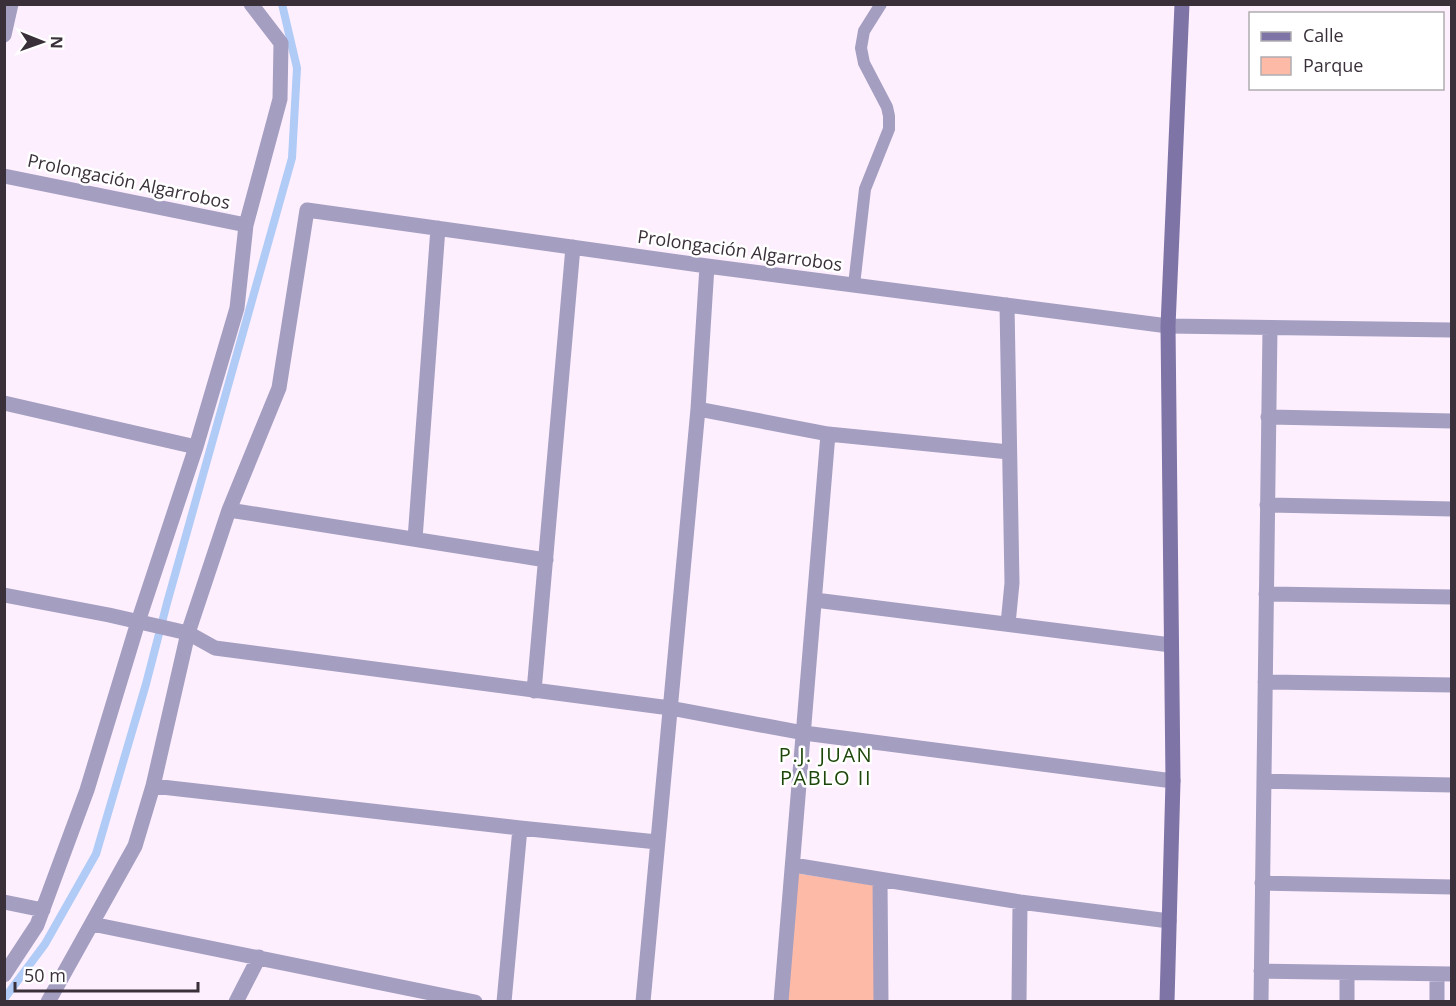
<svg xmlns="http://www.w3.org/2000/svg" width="1456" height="1006" viewBox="0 0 1456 1006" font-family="'Open Sans',sans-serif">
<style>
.park{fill:#fdbaa7}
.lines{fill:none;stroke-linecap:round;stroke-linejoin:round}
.stream{stroke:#b0cbf6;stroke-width:8}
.lane{stroke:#a49ec1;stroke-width:12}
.street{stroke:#a49ec1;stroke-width:15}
.secondary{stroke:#7e74a6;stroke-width:15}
.labels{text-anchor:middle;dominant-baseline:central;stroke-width:5;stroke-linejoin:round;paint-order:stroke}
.street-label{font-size:18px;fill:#3a303a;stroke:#fff}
.neighbourhood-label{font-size:20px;letter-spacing:1.5px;fill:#1d470a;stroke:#fff}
</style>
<rect width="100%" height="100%" fill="#feeffe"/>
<path class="park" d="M794 873 879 886 881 1001 785 1002Z"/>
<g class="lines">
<path class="stream" d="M4 999 45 944 96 854 146 684 167 603 292 158 297 68 282 4"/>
<path class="lane" d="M854 285 865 189 889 129V116L887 107 864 63 861 48 864 31 881 4"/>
<path class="street" d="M4 35 11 4
M4 176 246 225
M1007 305 1012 583 1008 624
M4 403 196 447
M698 409 828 434 1009 452
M1268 417 1452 421
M1267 505 1452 509
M229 510 546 560
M415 539 438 228
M1266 594 1452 597
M4 595 109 615 179 631 188 633 215 648 670 708 804 733 1173 781
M815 600 1171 645
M1265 682 1452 685
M534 691 573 247
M1264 781 1452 785
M153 786 520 828 657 842
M793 865 1020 902 1169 921
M880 879 881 1002
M1262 883 1452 887
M4 902 43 910
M92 924 475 1002
M1261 971 1452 974
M4 975 37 925 87 790 138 622 196 447 237 308 246 225 280 99 281 43 251 4
M48 1002 135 846 153 786 188 633 229 510 279 388 307 210 707 266 1168 326 1452 330
M236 1002 259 957
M504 1002 520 828
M643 1002 698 409 707 266
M781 1002 828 434
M1019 1002 1020 902
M1261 1002 1270 328
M1347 1002V973
M1437 1002V974"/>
<path class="secondary" d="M1167 1002 1173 781 1168 326 1182 4"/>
</g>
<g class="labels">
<g class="street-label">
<text transform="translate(129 181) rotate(12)">Prolongación Algarrobos</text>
<text transform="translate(740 250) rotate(8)">Prolongación Algarrobos</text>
</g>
<g class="neighbourhood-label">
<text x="826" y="754">P.J. JUAN<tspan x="826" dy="23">PABLO II</tspan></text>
</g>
</g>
<rect width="1456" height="1006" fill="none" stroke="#3a303a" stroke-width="12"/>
<rect x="1249" y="12" width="195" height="78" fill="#ffffff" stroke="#b0acb0" stroke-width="1.5"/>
<rect x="1261" y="32" width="30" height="9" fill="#7e74a6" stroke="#b0acb0" stroke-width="1.5"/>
<text x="1303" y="42" font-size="18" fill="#3a303a">Calle</text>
<rect x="1261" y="57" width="30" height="18" fill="#fdbaa7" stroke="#b0acb0" stroke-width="1.5"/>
<text x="1303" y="72" font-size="18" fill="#3a303a">Parque</text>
<g transform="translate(42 42) rotate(91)" stroke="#ffffff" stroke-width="4.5" paint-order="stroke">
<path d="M0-4.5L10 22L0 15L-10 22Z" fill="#3a303a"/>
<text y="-9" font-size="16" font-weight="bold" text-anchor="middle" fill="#3a303a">N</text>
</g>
<path d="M15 982v9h183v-9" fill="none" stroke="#3a303a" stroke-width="3"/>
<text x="24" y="982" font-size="18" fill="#3a303a" stroke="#ffffff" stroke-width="4.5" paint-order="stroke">50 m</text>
</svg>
